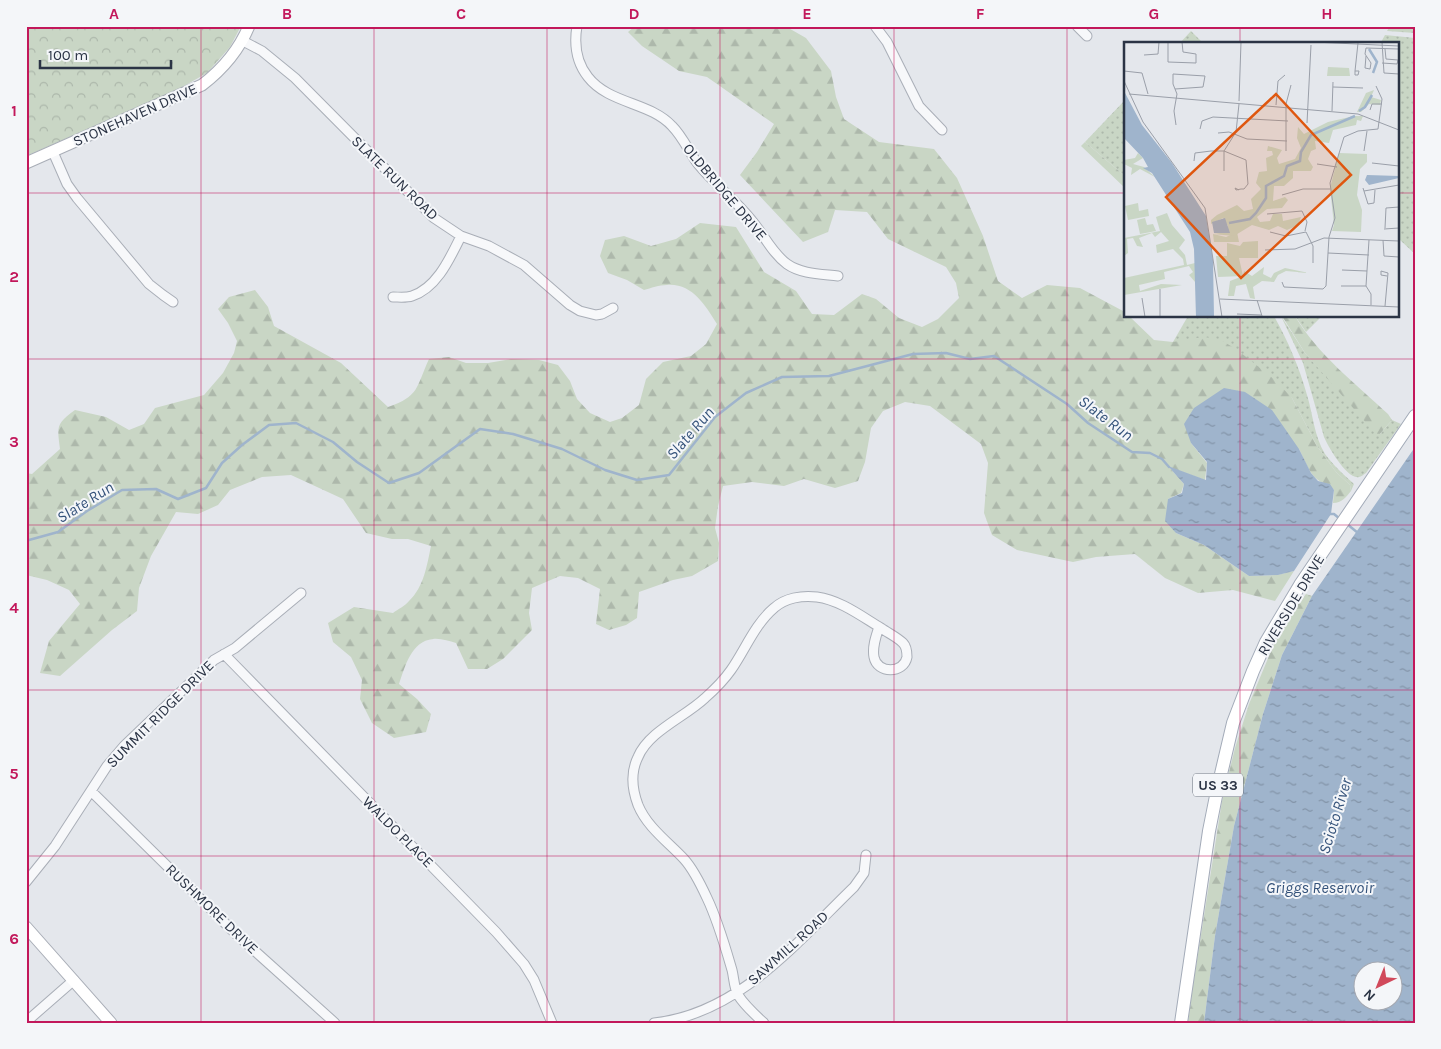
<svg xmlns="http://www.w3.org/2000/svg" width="1441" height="1049" viewBox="0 0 1441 1049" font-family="Karla,sans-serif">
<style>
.grass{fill:url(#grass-dots)}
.forest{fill:url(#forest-firs)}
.park{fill:url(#park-crowns)}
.water{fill:url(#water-ripples);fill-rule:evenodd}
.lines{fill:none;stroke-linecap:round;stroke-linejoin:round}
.stream{stroke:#9fb4cc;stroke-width:2.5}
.street-casing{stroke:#a9aeb7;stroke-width:11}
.secondary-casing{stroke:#a9aeb7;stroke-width:13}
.primary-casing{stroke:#a3abb8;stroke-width:14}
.street{stroke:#f7f8fa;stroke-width:9}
.secondary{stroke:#fff;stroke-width:11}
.primary{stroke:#fff;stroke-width:12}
.grid{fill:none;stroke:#c2185b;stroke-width:1;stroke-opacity:0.55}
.labels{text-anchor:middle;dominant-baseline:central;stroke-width:4;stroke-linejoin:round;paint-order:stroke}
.shield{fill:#f4f6f9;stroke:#676e7b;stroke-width:1}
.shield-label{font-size:14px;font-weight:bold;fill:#2b3445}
.street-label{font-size:15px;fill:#2b3445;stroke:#f4f6f9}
.water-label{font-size:16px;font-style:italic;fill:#34527a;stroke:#f4f6f9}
.inset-river{fill:none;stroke:#9fb4cc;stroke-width:2.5}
.inset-road{fill:none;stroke:#9a9fa9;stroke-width:1}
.view{fill:#df570f;fill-opacity:0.15;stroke:#df570f;stroke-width:2.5}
.inset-edge{fill:none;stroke:#2b3445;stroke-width:2.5}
.neatline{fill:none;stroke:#c2185b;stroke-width:2}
.grid-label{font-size:16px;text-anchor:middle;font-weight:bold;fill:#c2185b}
</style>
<defs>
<pattern id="grass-dots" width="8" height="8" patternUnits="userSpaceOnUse" patternTransform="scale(1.25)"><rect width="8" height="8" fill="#c9d6c5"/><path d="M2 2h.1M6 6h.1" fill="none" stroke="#adb8ab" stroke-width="1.8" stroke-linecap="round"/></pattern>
<pattern id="forest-firs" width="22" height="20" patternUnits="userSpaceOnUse" patternTransform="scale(1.25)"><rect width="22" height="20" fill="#c9d6c5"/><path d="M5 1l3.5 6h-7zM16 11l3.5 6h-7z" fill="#adb8ab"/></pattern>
<pattern id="park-crowns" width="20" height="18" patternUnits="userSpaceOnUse" patternTransform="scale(1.25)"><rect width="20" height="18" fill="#c9d6c5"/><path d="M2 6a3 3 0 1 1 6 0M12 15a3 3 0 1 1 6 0" fill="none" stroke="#adb8ab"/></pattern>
<pattern id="water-ripples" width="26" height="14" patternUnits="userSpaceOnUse" patternTransform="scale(1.25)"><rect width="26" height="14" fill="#9fb4cc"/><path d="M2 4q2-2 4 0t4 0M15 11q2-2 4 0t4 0" fill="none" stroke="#8293a7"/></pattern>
</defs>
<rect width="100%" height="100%" fill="#e4e7ec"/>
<path class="grass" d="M1390 26H1415V33L1387 31Z
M1191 31 1204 44H1179Z
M1385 35 1415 38V254L1400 240 1397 242V44H1380Z
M1125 100V176L1085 142Z
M1188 316H1274C1288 341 1299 367 1307 395 1313 414 1314 436 1325 454 1333 465 1344 475 1354 484L1351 491 1350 485 1336 472 1317 446 1292 398 1173 342Z
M1281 316 1305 353 1380 434 1392 420 1401 424 1366 473C1364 474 1361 477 1359 477 1347 480 1328 446 1324 437L1303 363Z
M1295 316H1322L1306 332Z"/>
<path class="forest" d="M635 26H785L806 38 831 71 836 97 844 119 879 142 934 149 957 178 983 236 998 281 1022 298 1047 285 1080 288 1123 311 1125 316H1129L1154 340 1173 342 1203 337 1219 339 1236 349 1275 380 1292 398 1317 446 1336 472 1350 485 1351 491C1346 497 1342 503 1333 503L1334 490C1328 481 1324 485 1318 480 1309 474 1304 458 1299 449L1191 443 1207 463 1205 480 1169 467 1184 484 1181 493 1168 499 1176 533 1204 545 1249 576 1277 575 1294 571 1275 601 1233 590 1198 593 1165 578 1135 554 1096 557 1073 562 1017 550 992 535 984 513 988 463 981 444 930 406 905 402 883 411 871 428 865 462 858 481 835 488 804 479 784 486 752 482 723 486 718 506 715 528 719 543 718 561 692 576 673 580 639 592 637 618 626 625 609 630 596 624 600 589 578 578 560 576 532 588 529 613 532 630 503 659 487 669H468L456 643C449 641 440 638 433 639 411 641 405 667 399 684L417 699 431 714 426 732 394 738 372 723 360 699 362 680 351 657 333 642 328 623 354 607 393 613C398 609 405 606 409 601 424 587 427 565 431 546L408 539H392L366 533 343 499 291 475 262 477 230 490 218 505 198 514 176 512 151 556 139 588 137 611 112 630 60 676 40 673 49 641 80 604 69 590 47 580 26 575V473L32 474 60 449C57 426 56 424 75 410L106 417 129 430 144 424 155 408 204 395 223 373 234 353 237 341 228 323 218 309 229 297 255 290 268 307 274 326 341 363 388 407C420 396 416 387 429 359L449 357 466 363H488L511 359 539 360 558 365 570 381 577 399 590 413 610 422 622 418 639 405 646 379 663 362 691 356 706 344 717 324C705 305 692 283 667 285 659 285 651 288 644 290L627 280 608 273 600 256 605 240 624 236 651 246 676 239 700 223 736 227 764 272 796 291 812 314 834 315 862 294 876 299 899 318 922 327 938 319 959 298 956 283 946 267 888 239 867 212 835 210 828 232 803 242 740 175 757 152 774 124 707 77 679 71 642 46 628 32Z
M1085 142 1125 176V188L1081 146Z
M1282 316H1295C1318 355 1356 384 1388 414L1392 420 1379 435 1374 432 1305 353Z
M1306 594 1312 596 1282 655 1263 714 1234 826 1215 936 1204 1023H1188L1193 986 1222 801 1235 748 1249 704 1274 644 1293 611Z"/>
<path class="park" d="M26 26H241L230 47 207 73 177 90 26 156Z"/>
<path class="water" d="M1224 388 1245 392 1272 410 1299 449 1311 473 1318 481 1330 484 1334 490 1331 514 1294 571 1278 575 1249 576 1204 545 1176 533 1165 521 1168 499 1182 493 1184 484 1168 466 1206 480 1207 462 1191 443 1184 424 1194 408Z
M1415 447V1023H1204L1215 936 1234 826 1263 714 1282 655 1312 596ZM1364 972H1394V1002H1364Z"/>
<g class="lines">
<path class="stream" d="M1330 514H1334L1340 519
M1347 524 1358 533
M26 539 29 540 58 532 87 511 122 490 156 489 178 499 206 488 222 463 242 445 269 425 296 423 333 442 357 462 389 483 419 473 480 429 513 434 562 449 605 470 637 480 669 475 715 417 746 393 782 377 829 376 913 354 946 353 970 359 994 356 1067 404 1088 423 1132 452 1150 453 1162 459 1169 467"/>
<defs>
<path id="street" d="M577 26C574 44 576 62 588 77 609 104 650 102 672 126 683 137 689 152 698 164 715 185 737 201 753 222 764 235 772 253 787 264 801 274 822 274 838 276
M875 26 887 42 919 106 942 130
M1077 26 1087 36
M243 41 262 51 295 78 434 218 461 236 489 246 524 265 570 305 580 311 596 315 602 314 613 308
M53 152 67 184 77 198 149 284 163 295 173 302
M393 297C399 297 406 298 412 296 437 288 450 258 461 236
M224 654 496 932 524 964 534 980 552 1023
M91 791 237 935 335 1023
M26 882 55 846 107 766 124 746 214 660 235 648 301 593
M26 1022 74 980
M654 1023C739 1014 797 942 854 887L864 873 866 855
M764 1023C754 1014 745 1006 738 995 734 988 734 978 732 970 725 946 718 921 707 898 701 885 694 870 684 859 668 842 647 827 638 805 632 789 630 773 638 757 649 731 685 717 705 698 714 690 724 680 731 670 745 650 755 624 774 608 785 598 802 595 817 597 840 600 861 616 881 628 888 633 897 637 903 643 906 646 907 652 907 657 904 674 877 674 874 657 872 647 876 636 879 627"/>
<path id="secondary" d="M26 163 202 85C223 69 239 50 249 26
M26 927 111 1023"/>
<path id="primary" d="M1181 1023 1209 831 1217 791 1233 723 1253 671 1266 642 1300 585 1415 416"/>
</defs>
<use href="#street" class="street-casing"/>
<use href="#secondary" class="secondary-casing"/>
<use href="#primary" class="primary-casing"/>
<use href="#street" class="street"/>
<use href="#secondary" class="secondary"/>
<use href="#primary" class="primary"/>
</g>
<path class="grid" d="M201 26V1023M374 26V1023M547 26V1023M720 26V1023M894 26V1023M1067 26V1023M1240 26V44M26 193H1125M1397 193H1415M1240 316V1023M26 359H1415M26 525H1415M26 690H1415M26 856H1415"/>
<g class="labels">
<rect class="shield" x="1193" y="773.5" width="50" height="23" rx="4"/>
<g class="shield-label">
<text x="1218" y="785">US 33</text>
</g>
<g class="street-label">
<text transform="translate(135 115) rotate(-24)">STONEHAVEN DRIVE</text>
<text transform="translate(395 178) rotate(44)">SLATE RUN ROAD</text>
<text transform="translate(725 192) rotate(50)">OLDBRIDGE DRIVE</text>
<text transform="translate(1291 605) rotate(-59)">RIVERSIDE DRIVE</text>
<text transform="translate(160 714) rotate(-45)">SUMMIT RIDGE DRIVE</text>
<text transform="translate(398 832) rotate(45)">WALDO PLACE</text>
<text transform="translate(212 909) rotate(44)">RUSHMORE DRIVE</text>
<text transform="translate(788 948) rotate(-42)">SAWMILL ROAD</text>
</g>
<g class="water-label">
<text transform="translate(1106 418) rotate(37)">Slate Run</text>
<text transform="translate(690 433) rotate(-49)">Slate Run</text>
<text transform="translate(85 502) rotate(-32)">Slate Run</text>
<text transform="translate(1335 816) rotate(-73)">Scioto River</text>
<text x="1320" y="887">Griggs Reservoir</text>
</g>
</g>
<g transform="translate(1124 42)">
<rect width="275" height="275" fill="#e4e7ec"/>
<path d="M204 25 225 26 226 34H203ZM14 161 15 169 24 167 25 174 4 178 1 164ZM21 176 23 183 29 182 32 189 16 192 13 178ZM113 190 115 200H90L89 192 102 195ZM134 199V216H115L119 234 94 235 92 214H103V201L116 204 119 200Z" fill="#c9d6c5"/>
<path d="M250 48 247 55 257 58 256 63 245 62 237 70H233L242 51ZM230 74H239L237 79 233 78 232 83 209 88 205 101 191 99 192 107 187 109 184 117 189 125 187 129H169V136L160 144H150L149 159 161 155 164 158 158 166 143 167 133 175 136 180 146 179 149 172H158L159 179 177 175 174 183 163 188 154 184 145 188 128 183 110 194 89 192 96 191 104 184 99 176 87 182V178L93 173 113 163 120 169 129 167 127 157 137 147 132 141 135 130 143 129 142 116 149 113 148 109H143L144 104 158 108 153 116 155 122 171 117 177 106 173 96 174 85 180 92 204 80ZM14 111 19 116 9 122 20 125 31 135 16 127 7 133 8 126 0 122V118L11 116ZM43 171 48 183 61 198 55 206 61 213 63 223 71 221 72 241 65 233 69 230 65 224 40 230 41 237 15 243 16 249 37 242 58 243 0 253V236L60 223 59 217 49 207 33 211 32 203 45 199 37 190 31 195 28 191 15 196 19 205 13 204 9 196 3 197 4 211 0 214V196L36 189 32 175ZM140 225 139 232 147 236 150 231 161 226 185 231 162 229 154 233 150 240 138 239 129 245 131 257 126 256 122 242 112 244 110 254H104L106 239 119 234 120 229 128 234Z" fill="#c9d6c5"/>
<path d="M215 111 243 112V120L236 127 233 153 238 168 237 190 208 189 210 183 206 146Z" fill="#c9d6c5"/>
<path d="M0 49 18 83 48 121 82 174 89 218 90 275H72L70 207 66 190 28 131 19 126 24 125 19 116 0 96ZM243 133 275 134V136L245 143 241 138ZM101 176 106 191H90L88 180Z" fill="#9fb4cc"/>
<path class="inset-river" d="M245 7 253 20 249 31M235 69 241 65 248 53M105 181 126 177 132 171 142 156V144L160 134 163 124 176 119 177 110 187 93 231 74"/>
<path class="inset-road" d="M44 0V20L72 21V12L59 10 58 0M190 0 275 4M258 0 260 31 275 32M20 13 34 12 35 0M242 14 241 26 246 27 247 21 241 12 242 6 275 7M258 21 273 22 274 18 262 17 261 7M0 29 18 31 24 52M231 29 234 1M231 29H235L234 33H231ZM0 39 19 80 81 166 98 275M209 45 239 46M51 47 79 45 81 34 49 32V42L53 52 50 69 52 83M5 52 234 72 275 88M115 59 117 0M152 63 154 39 161 33M246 68 248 62H258M208 69 209 40M183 81 187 3M76 87 78 79 89 75 164 79M94 91 105 90 123 97 163 99M162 109V62L167 43M240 109 243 89M70 119 71 111 87 109H100L122 118 124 142 120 147H117L112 148 111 146 115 148M248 121 275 124M193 122 213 125M100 129V109L112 90 115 62M239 146 244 162 250 161 251 148M240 149 275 143M158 153 179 147H206M143 172 178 169 183 180 181 189M261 186 262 166 275 165M260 187 275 186M146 190 162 194 182 190 189 204V221M245 198 242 244 247 252V263M259 198 260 214 275 215M141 208 171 207 200 196 275 199M204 211 245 213M218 228 243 229M158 240 160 245 199 247 202 244 205 195 211 176 206 141 220 95 234 89 254 87 258 57 252 44M217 244H242M36 247V275M18 256 21 275M96 257 275 265M133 258 138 274M261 264 264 231 257 229V233L263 234M113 272 137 273"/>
<path class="view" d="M152 52 227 133 117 236 42 155Z"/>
<rect width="275" height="275" class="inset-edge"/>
</g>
<rect width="1441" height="1049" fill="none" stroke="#f4f6f9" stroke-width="55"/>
<g transform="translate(1378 986) rotate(223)"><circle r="24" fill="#f4f6f9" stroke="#a4a8b1"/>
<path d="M0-4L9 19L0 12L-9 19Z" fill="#d1495b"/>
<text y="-8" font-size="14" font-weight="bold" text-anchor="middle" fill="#2b3445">N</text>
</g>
<path d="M40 60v8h131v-8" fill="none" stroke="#2b3445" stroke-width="2.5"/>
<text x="48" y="60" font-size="15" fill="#2b3445" stroke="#f4f6f9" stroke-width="4" paint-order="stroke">100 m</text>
<rect x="28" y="28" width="1386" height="994" class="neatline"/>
<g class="grid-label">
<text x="114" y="19">A</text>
<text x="287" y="19">B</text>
<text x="461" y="19">C</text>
<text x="634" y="19">D</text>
<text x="807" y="19">E</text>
<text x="980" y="19">F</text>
<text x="1154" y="19">G</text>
<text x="1327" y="19">H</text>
<text x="14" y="116">1</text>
<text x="14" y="282">2</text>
<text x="14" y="447">3</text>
<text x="14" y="613">4</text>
<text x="14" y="779">5</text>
<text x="14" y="944">6</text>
</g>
</svg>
